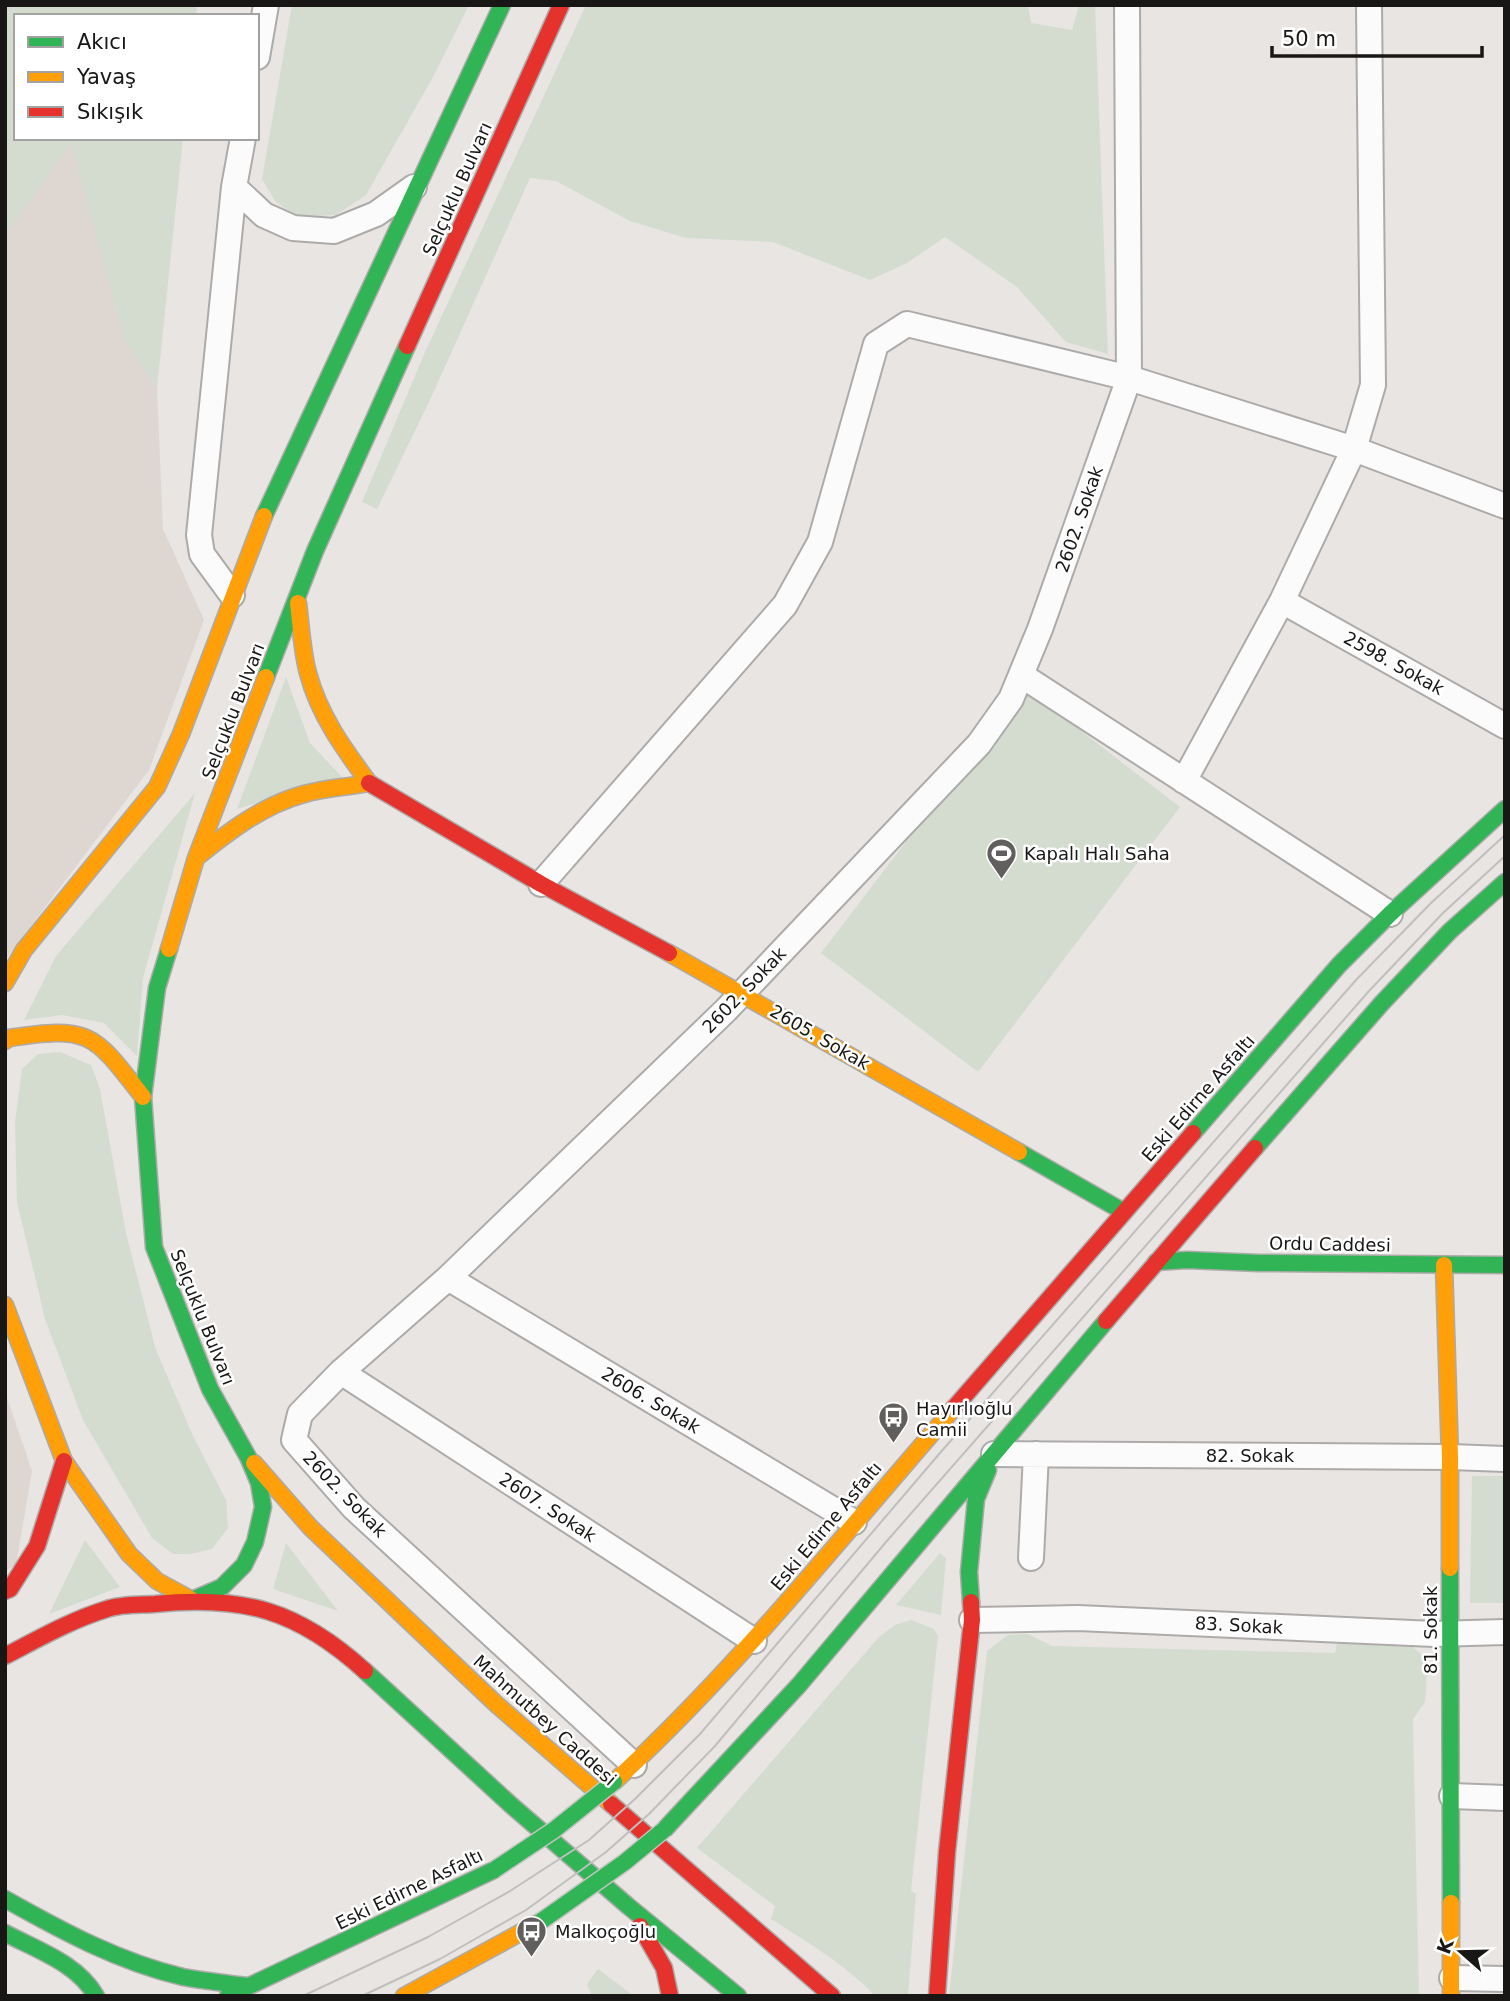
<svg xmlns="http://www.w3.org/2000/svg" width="1510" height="2001" viewBox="0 0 1510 2001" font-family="'DejaVu Sans',sans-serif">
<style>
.built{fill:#ded6d1}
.green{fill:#d4dcd0}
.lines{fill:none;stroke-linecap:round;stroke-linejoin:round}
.street-casing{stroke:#adabaa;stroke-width:28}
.fast-casing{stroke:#adabaa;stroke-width:19}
.slow-casing{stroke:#adabaa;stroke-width:19}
.jam-casing{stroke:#adabaa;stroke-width:19}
.street{stroke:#fcfbfb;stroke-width:24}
.fast{stroke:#30b455;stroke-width:16}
.slow{stroke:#ff9f0a;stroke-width:16}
.jam{stroke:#e5322d;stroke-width:16}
.tram{stroke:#bfbfbe;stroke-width:2}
.fast-bridge-casing{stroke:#c5c3c2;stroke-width:19;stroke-linecap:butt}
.fast-bridge{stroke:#30b455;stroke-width:16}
.labels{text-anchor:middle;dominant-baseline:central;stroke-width:5;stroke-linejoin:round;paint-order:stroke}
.street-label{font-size:18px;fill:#191716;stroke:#fff}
.poi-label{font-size:18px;fill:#191716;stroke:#fff;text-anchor:start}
</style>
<rect width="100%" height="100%" fill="#e8e5e3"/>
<path class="built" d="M71 142 124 339 157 389 163 529 204 620 149 770 5 960V236Z
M5 1392 32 1471 16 1565 5 1571Z"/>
<path class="green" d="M5 5H197L196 16H16V138H183L157 389 124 339 71 143 5 236Z
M292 5H469L433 77 366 195 336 215 296 217 275 201 262 179Z
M586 5H1028L1031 23 1072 30 1079 5H1095L1108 354 1066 342 1017 287 945 237 907 263 870 280 773 242 686 238 630 221 556 181 530 178 429 402 377 509 362 502 425 352Z
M286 677 310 743 343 778 237 809Z
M1024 687 1180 807 978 1072 821 953Z
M195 793 143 978 137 1056 104 1023 62 1015 24 1020 56 956Z
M60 1052 91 1065 100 1089 126 1233 156 1350 193 1436 226 1500 228 1528 212 1549 190 1554H173L152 1538 83 1420 45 1319 17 1202 15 1122 22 1069 38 1054Z
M1472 1476H1505V1603H1470Z
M85 1540 120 1587 49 1614Z
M286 1543 338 1611 273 1589Z
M940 1553 946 1558 941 1615 896 1605Z
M911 1620 934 1629 938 1636 911 1891 916 1894 908 1996H875C845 1964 807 1942 771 1919L775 1906 697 1848 879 1637 895 1625Z
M1028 1634 1052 1646 1335 1653 1337 1643 1413 1647 1428 1661 1425 1702 1413 1719 1419 1996H949L987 1651 1008 1635Z
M598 1969 634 1996H592L587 1984Z"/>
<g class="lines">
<defs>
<path id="street" d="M257 57 266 5
M234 187 264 215 293 228 334 231 376 214 414 187
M232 595 202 554 199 535 234 187 243 138
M1282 601 1505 726
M1021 675 1390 914
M1184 781 1282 601 1354 449 1373 385 1369 5
M541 884 785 605 820 542 876 344 907 324 1129 378 1354 449 1505 506
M448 1278 854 1522
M341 1372 754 1641
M994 1454 1450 1457 1505 1459
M1031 1558 1036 1454
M972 1620 1078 1618 1434 1634 1505 1632
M634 1765 354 1508 294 1440 300 1414 341 1372 448 1278 726 1010 979 744 1011 699 1040 629 1129 378 1127 5
M1452 1796 1505 1798
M1452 1978 1505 1979"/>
<path id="fast" d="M264 516 502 5
M266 677 315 551 407 346
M169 949 157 988 143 1097 154 1247 210 1389 248 1457 259 1483 263 1507 255 1542 244 1565 222 1587 192 1600
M1193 1133 1339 965 1390 914 1505 809
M1255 1148 1382 1003 1450 931 1505 882
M1019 1152 1124 1212
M1156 1262 1187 1260 1259 1263 1505 1265
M1450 1568 1451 1903
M971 1602 969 1572 976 1499 988 1470
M365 1671 511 1805 628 1906 738 1996
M665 1829 799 1685 1106 1321
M5 1899C62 1931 119 1962 183 1977 204 1981 226 1983 247 1986
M5 1933C37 1950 77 1963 96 1996
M228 1996 494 1870"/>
<path id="slow" d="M196 858C228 832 263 805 304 794 325 788 347 787 369 783 344 749 319 715 308 673 302 651 301 627 298 603
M169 949 196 858 266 677
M669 953 1019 1152
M5 983 24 950 157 787 181 734 264 516
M5 1041 9 1038C91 1025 94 1034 143 1097
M1444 1265 1450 1457V1568
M5 1305 64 1461 129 1554 157 1581 192 1600
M254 1463 310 1527 495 1703 611 1804
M614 1782C738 1668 843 1535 954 1408
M1451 1903V1996
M404 1996 540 1922"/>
<path id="jam" d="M407 346 561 5
M369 783 541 884 669 953
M1106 1321 1255 1148
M954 1408 1193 1133
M5 1591 10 1589 37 1546 64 1461
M5 1656C38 1639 71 1620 107 1609 121 1604 139 1605 155 1604 243 1595 298 1610 365 1671
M611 1804 832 1996
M640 1926 664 1968 670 1996
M937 1996 947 1852 972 1620 971 1602"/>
</defs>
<use href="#street" class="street-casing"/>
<use href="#fast" class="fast-casing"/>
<use href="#slow" class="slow-casing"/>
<use href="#jam" class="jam-casing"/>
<use href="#street" class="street"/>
<use href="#fast" class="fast"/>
<use href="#slow" class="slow"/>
<use href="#jam" class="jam"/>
<path class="tram" d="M303 1996 428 1937 510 1891 589 1840 635 1799 700 1734 940 1453 1356 980 1431 903 1505 835
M362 1996 440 1959 526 1910 606 1852 649 1814 715 1746 886 1542 1369 991 1443 913 1505 856"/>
<defs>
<path id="fast-bridge" d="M494 1870 554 1830 614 1782
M540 1922 625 1862 665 1829"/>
</defs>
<use href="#fast-bridge" class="fast-bridge-casing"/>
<use href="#fast-bridge" class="fast-bridge"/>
</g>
<defs>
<symbol id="stadium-pin" viewBox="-11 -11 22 30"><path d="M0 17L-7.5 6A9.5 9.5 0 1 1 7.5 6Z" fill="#615f5e" stroke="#fff"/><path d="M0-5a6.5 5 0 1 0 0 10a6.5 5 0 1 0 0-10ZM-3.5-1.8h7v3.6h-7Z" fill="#fff"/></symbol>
<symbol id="bus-pin" viewBox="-11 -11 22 30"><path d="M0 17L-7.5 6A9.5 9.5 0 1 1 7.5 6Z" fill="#615f5e" stroke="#fff"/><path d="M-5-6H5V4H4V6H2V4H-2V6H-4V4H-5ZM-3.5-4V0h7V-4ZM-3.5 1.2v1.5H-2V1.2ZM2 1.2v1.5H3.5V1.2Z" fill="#fff"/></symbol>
</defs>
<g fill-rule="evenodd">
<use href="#stadium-pin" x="984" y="836" width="35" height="47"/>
<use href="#bus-pin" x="876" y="1400" width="35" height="47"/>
<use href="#bus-pin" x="514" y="1914" width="35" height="47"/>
</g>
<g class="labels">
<g class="street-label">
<text transform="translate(457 189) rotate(-66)">Selçuklu Bulvarı</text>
<text transform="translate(1079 519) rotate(-71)">2602. Sokak</text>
<text transform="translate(1394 663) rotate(29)">2598. Sokak</text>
<text transform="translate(233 711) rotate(-69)">Selçuklu Bulvarı</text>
<text transform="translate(744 990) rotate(-46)">2602. Sokak</text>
<text transform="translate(820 1037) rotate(30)">2605. Sokak</text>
<text transform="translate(1198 1098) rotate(-49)">Eski Edirne Asfaltı</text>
<text transform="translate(1330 1244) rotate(1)">Ordu Caddesi</text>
<text transform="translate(203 1317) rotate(68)">Selçuklu Bulvarı</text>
<text transform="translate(651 1400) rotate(31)">2606. Sokak</text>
<text x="1250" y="1455">82. Sokak</text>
<text transform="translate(345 1494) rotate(46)">2602. Sokak</text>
<text transform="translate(548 1507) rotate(33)">2607. Sokak</text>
<text transform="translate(826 1526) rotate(-50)">Eski Edirne Asfaltı</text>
<text transform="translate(1239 1625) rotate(3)">83. Sokak</text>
<text transform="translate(1430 1630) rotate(-90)">81. Sokak</text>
<text transform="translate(545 1720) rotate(42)">Mahmutbey Caddesi</text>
<text transform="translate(409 1889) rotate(-26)">Eski Edirne Asfaltı</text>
</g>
<g class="poi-label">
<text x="1024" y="853">Kapalı Halı Saha</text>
<text x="916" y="1408">Hayırlıoğlu<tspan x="916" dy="21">Camii</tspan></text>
<text x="555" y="1931">Malkoçoğlu</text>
</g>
</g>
<rect width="1510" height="2001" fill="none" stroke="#191716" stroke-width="14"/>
<rect x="14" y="14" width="245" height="126" fill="#ffffff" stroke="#a3a2a2" stroke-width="2"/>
<rect x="28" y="37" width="35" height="10" fill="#30b455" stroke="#a3a2a2" stroke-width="2"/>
<text x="77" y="49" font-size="21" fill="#191716">Akıcı</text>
<rect x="28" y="72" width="35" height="10" fill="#ff9f0a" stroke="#a3a2a2" stroke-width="2"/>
<text x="77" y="84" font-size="21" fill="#191716">Yavaş</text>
<rect x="28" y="107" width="35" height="10" fill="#e5322d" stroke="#a3a2a2" stroke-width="2"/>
<text x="77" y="119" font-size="21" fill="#191716">Sıkışık</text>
<g transform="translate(1461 1952) rotate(290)" stroke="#ffffff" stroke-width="5" paint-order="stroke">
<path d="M0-5L12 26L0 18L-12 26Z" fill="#191716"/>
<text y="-10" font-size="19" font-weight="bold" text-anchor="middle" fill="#191716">K</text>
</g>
<path d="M1272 46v10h210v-10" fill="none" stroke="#191716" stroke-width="3.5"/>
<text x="1282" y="46" font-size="21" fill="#191716" stroke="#ffffff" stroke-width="5" paint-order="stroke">50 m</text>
</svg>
